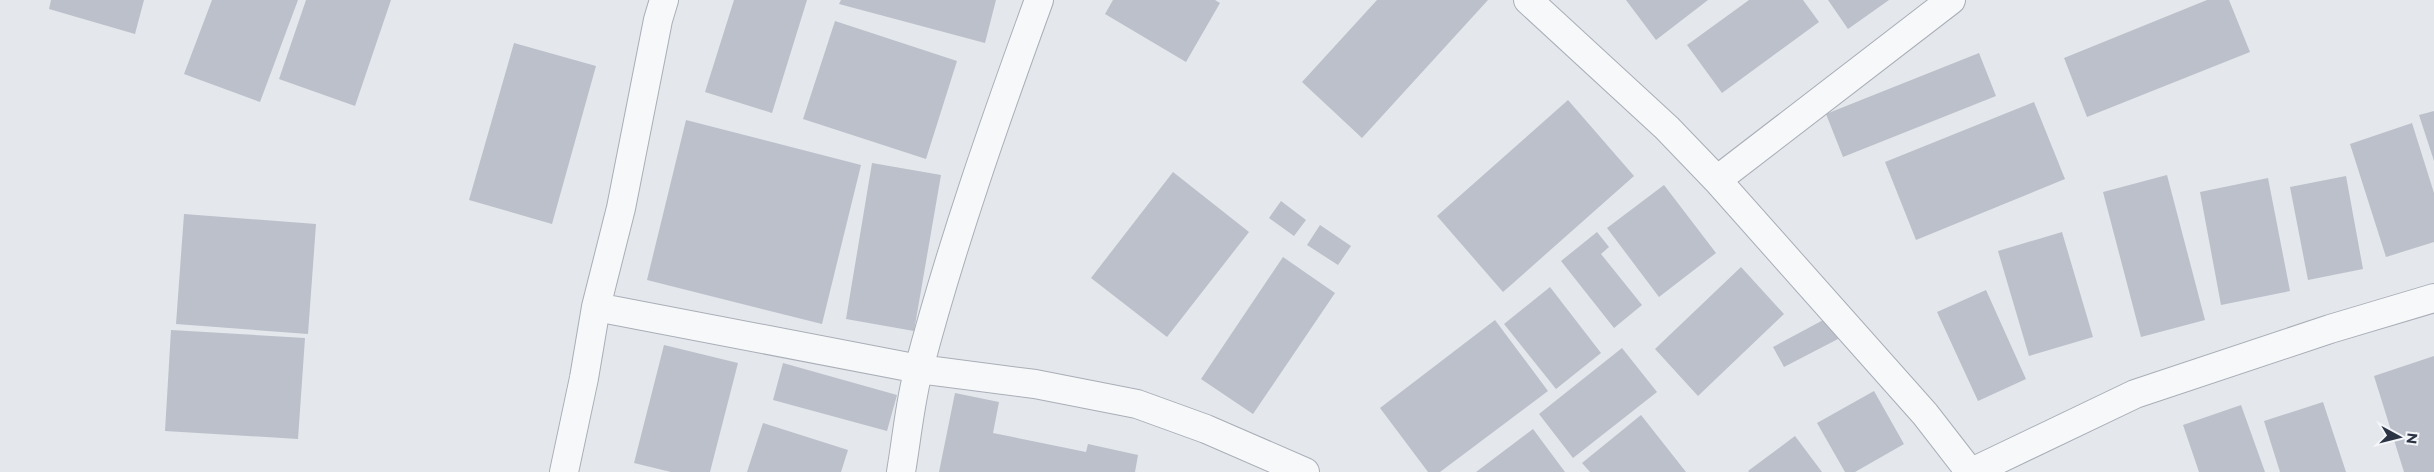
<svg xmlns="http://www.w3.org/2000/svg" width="2434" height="472" viewBox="0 0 2434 472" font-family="Montserrat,sans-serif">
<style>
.building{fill:#bbc0ca}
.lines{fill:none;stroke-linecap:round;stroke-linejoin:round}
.minor-casing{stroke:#a9aeb7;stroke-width:30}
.minor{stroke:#f7f8fa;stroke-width:28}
</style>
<rect width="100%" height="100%" fill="#e4e7ec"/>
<path class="building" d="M51 0H144L135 34 49 9Z
M212 0H298L260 102 184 74Z
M306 0H391L355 106 279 79Z
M734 0H807L772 113 705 92Z
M841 0H996L985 43 839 4Z
M1113 0H1215L1220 3 1186 62 1105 14Z
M1377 0H1488L1362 138 1302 82Z
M1626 0H1708L1656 40Z
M1749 0H1803L1819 22 1722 93 1687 45Z
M1828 0H1889L1848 29Z
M2207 0H2229L2250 52 2087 117 2064 58Z
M835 21 957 61 926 159 803 119Z
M514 43 596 66 552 224 469 200Z
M1979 53 1996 96 1843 157 1826 114Z
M1568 100 1634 176 1503 292 1437 216Z
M2034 102 2065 179 1916 240 1885 162Z
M2434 111V161L2419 115Z
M686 120 861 165 822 324 647 280Z
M2412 123 2434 193V242L2386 257 2350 144Z
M872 163 941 175 914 331 846 319Z
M1173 172 1249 232 1167 337 1091 278Z
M2167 175 2205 320 2141 337 2103 192Z
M2346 176 2363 269 2308 280 2290 187Z
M2268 178 2290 291 2221 305 2200 192Z
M1664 185 1716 253 1659 297 1607 228Z
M1281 201 1306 220 1294 236 1269 218Z
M184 214 316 224 308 334 176 324Z
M1320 225 1351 246 1338 265 1307 245Z
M1597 232 1609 247 1601 254 1642 305 1614 328 1561 261Z
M2062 232 2093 337 2029 356 1998 251Z
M1283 257 1335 293 1253 414 1201 379Z
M1741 267 1784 314 1698 396 1655 349Z
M1550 287 1601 353 1556 389 1504 324Z
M1986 290 2026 379 1978 401 1937 312Z
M1827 318 1838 339 1784 367 1773 347Z
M1495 320 1548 391 1440 472H1428L1380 408Z
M171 330 305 338 298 439 165 431Z
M664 345 738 363 710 472H671L634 463Z
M1622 348 1657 392 1573 458 1539 414Z
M2434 356V472H2404L2374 376Z
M783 363 897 395 887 431 773 400Z
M1874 391 1904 444 1855 472H1845L1817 423Z
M955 393 999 402 993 433 1086 452 1088 444 1138 455 1135 472H939Z
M2323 402 2346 472H2280L2264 421Z
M2241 405 2265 472H2199L2183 425Z
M1641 415 1686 472H1590L1582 463Z
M763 423 848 450 841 472H747Z
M1533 429 1565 472H1476Z
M1795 436 1822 472H1749L1748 471Z"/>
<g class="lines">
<defs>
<path id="minor" d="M1528 0 1667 128 1717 180 1925 414 1970 472
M1717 180 1951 0
M596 307 919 369 1035 384 1137 404 1206 429 1305 472
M564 472 584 378 596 307 621 208 658 20 664 0
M901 472C907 437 910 401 919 368 952 243 995 121 1039 0
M1972 472 2135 394 2330 329 2434 298"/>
</defs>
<use href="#minor" class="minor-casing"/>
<use href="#minor" class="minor"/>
</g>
<g transform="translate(2399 437) rotate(97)" stroke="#f4f6f9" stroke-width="4" paint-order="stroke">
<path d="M0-4L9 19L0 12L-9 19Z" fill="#2b3445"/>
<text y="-8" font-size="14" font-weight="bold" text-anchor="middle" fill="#2b3445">N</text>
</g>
</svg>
